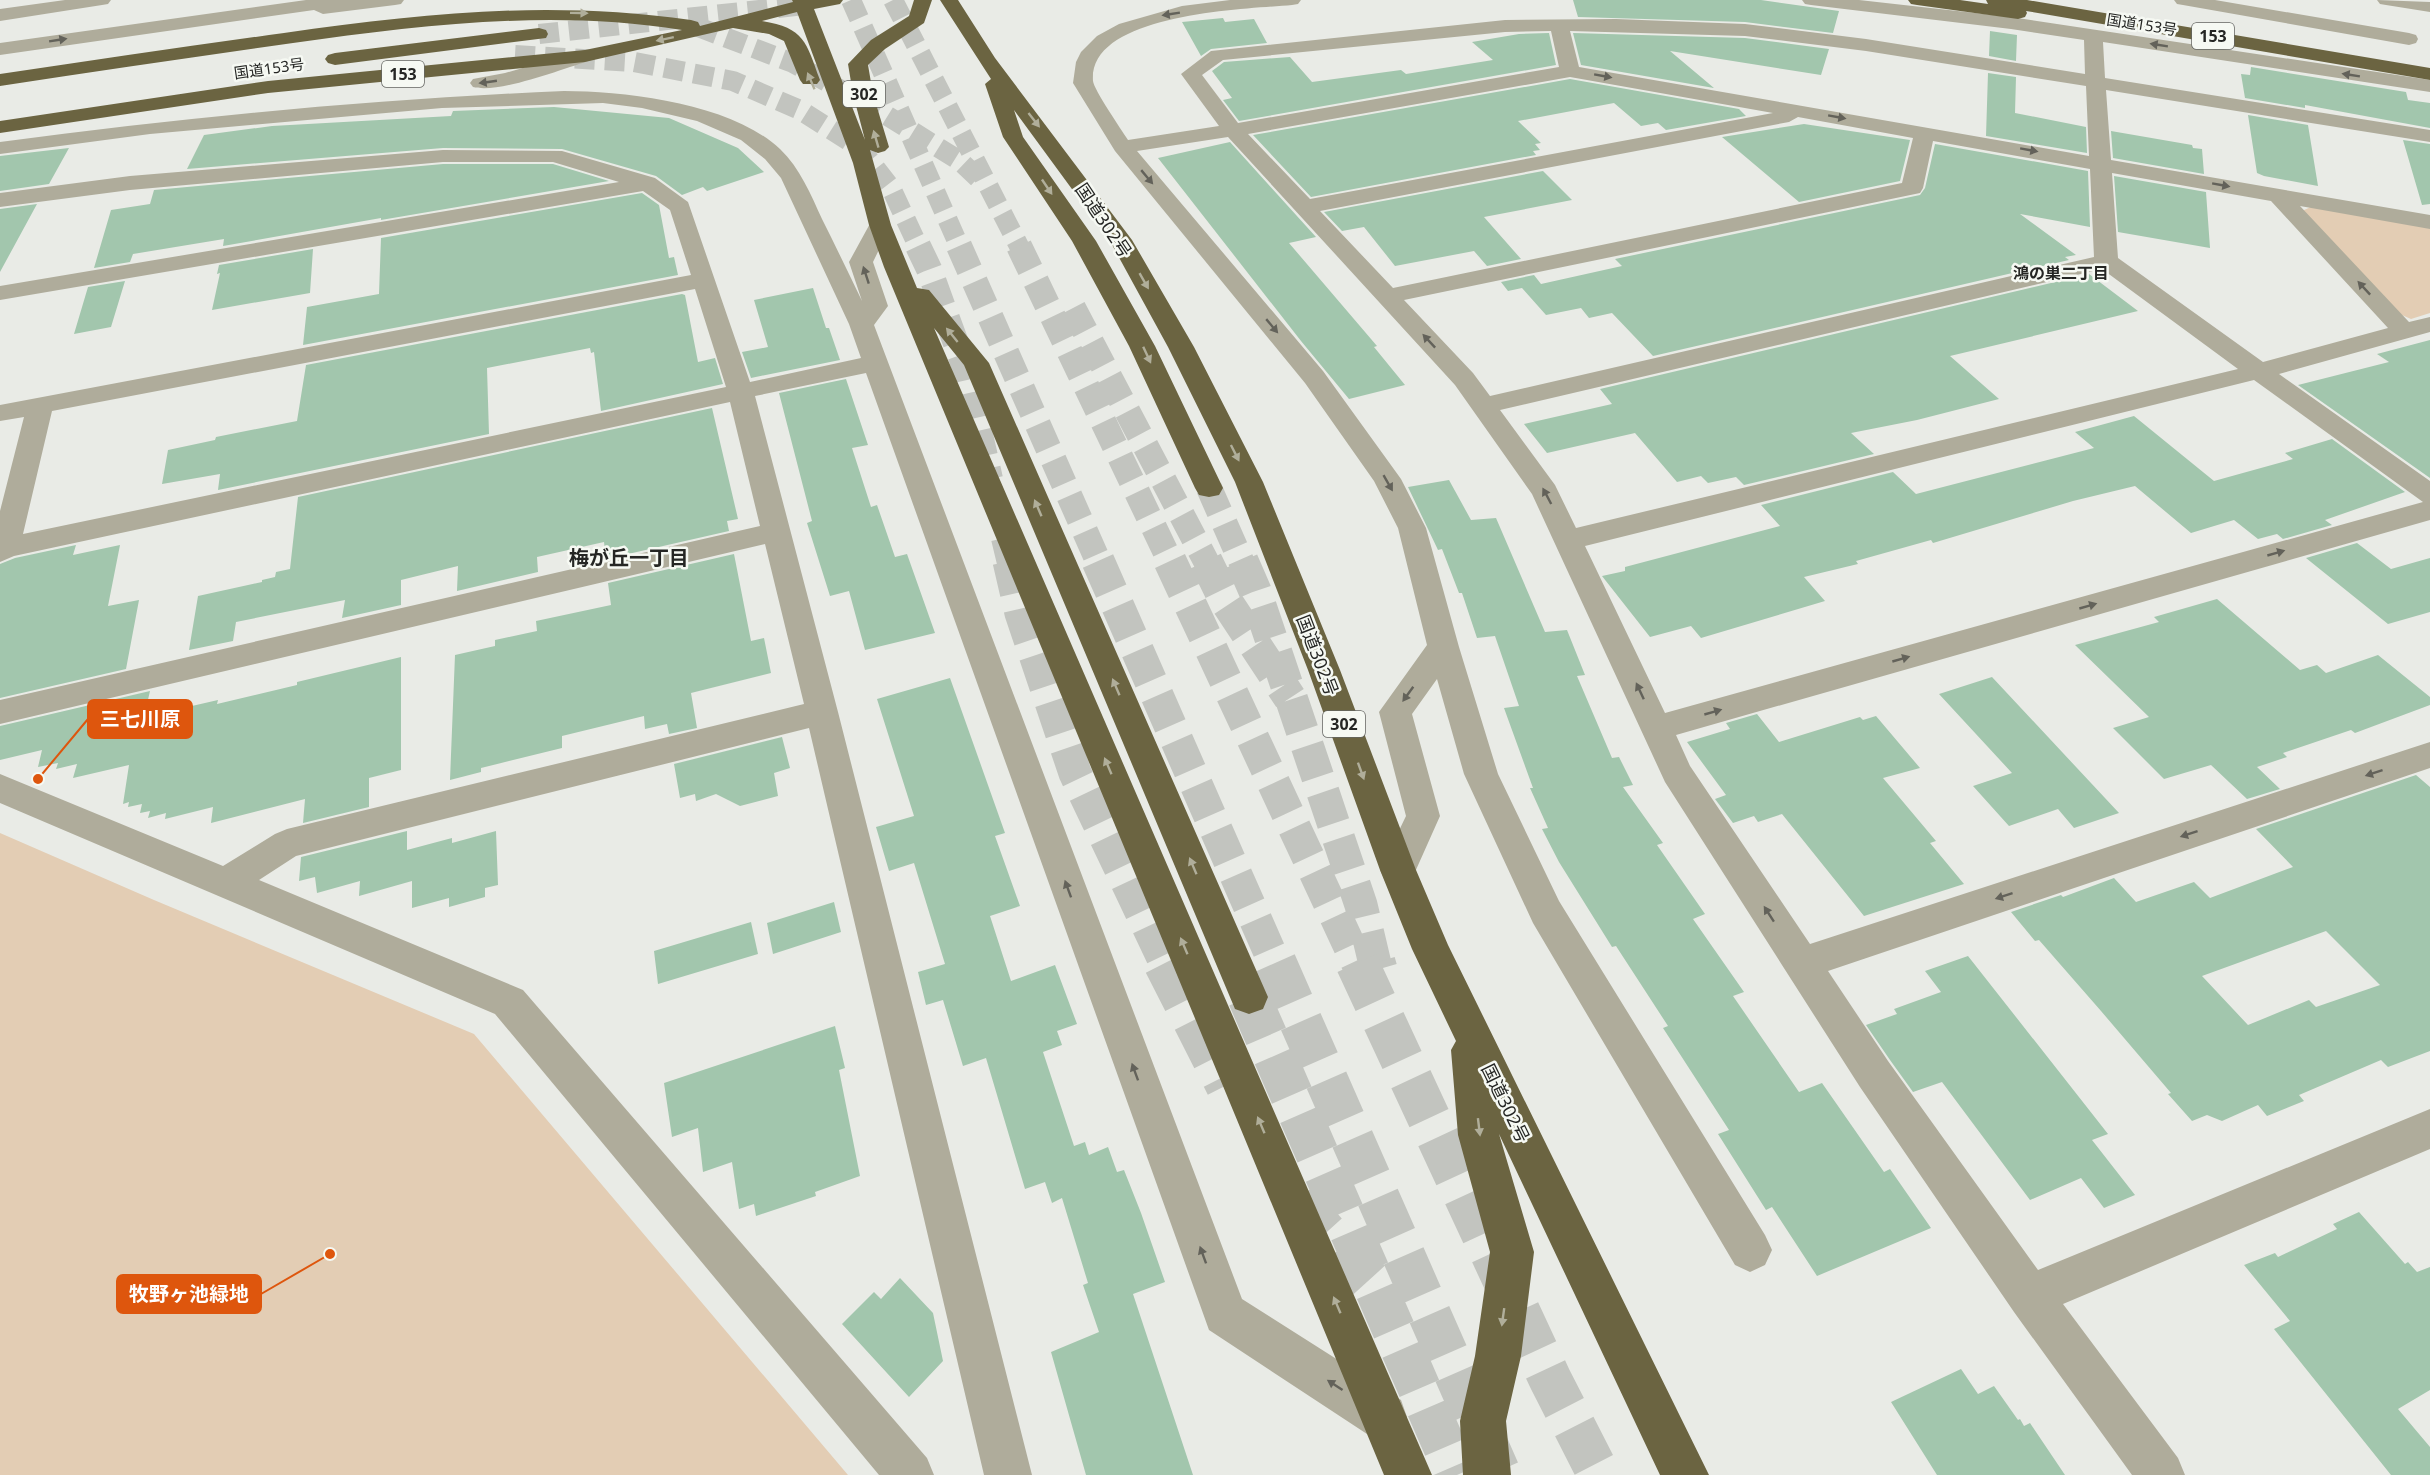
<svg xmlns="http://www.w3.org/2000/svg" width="2430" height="1475" viewBox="0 0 2430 1475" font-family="'Noto Sans','Noto Sans JP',sans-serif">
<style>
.green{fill:#e3cdb4}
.building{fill:#a2c6ad;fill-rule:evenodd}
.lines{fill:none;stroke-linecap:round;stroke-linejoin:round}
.highway-tunnel-far3{stroke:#c2c4bf;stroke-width:20;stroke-dasharray:20 10;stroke-linecap:butt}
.highway-tunnel-far2{stroke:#c2c4bf;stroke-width:26;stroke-dasharray:26 13;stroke-linecap:butt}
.highway-tunnel-far1{stroke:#c2c4bf;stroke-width:33;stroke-dasharray:33 16;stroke-linecap:butt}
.highway-tunnel{stroke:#c2c4bf;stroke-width:43;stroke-dasharray:43 21;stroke-linecap:butt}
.minor{fill:#afac9b;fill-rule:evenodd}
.highway{fill:#6b6441;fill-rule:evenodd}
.oneway{fill:#b0ae9a}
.oneway2{fill:#63625a}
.labels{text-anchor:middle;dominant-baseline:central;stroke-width:5;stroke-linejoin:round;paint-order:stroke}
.far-street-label{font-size:15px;fill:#252624;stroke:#f6f9f3}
.shield{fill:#f6f9f3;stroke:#646562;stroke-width:1.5}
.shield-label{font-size:16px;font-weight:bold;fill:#252624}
.far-neighbourhood-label{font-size:16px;font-weight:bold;fill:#252624;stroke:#f6f9f3}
.street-label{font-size:18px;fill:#252624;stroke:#f6f9f3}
.neighbourhood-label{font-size:20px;font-weight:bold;fill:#252624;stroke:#f6f9f3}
.leader{fill:none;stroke:#de560d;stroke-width:2}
.callout-dot{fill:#de560d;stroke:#f6f9f3;stroke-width:2}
.callout{fill:#de560d;stroke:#de560d;stroke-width:2}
.callout-label{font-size:20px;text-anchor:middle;font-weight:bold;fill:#fff}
</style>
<rect width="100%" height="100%" fill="#e9ebe6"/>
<path class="green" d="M2313 206 2430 227V313L2411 319 2395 312 2302 211Z
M0 833 154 900 474 1034 848 1475H0Z"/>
<path class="building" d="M1573 0H1761L1839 11 1833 33 1745 22 1578 17Z
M1223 18 1225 22 1254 19 1267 43 1211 49 1201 56 1182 22Z
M1990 31 2017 35 2016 61 1989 56Z
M1549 33 1556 65 1239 121 1223 100 1232 98 1212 71 1224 62 1290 57 1312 82 1401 70 1406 74 1493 60 1472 42 1519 34Z
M1573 33 1745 38 1829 49 1821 75 1670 51 1714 88 1581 65Z
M2251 67 2406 92 2408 100 2430 103V128L2305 105V108L2245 98 2241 74 2250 75Z
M1988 73 2016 77 2015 113 2086 127 2087 153 1986 136Z
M1570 79 1739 109 1746 116 1666 130 1658 123 1641 126 1614 103 1518 121 1541 143 1535 144 1540 150 1533 151 1536 155 1311 197 1253 135Z
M554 107 669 118 738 148 764 172 707 191 703 187 682 195 656 176 562 149 443 148 187 169 204 135 272 126 451 116 453 111Z
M2248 115 2308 125 2318 186 2264 176 2257 173Z
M1804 124 1910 140 1900 181 1799 202 1722 137Z
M2111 131 2192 145 2193 148 2202 149 2204 174 2113 158Z
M2403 140 2430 144V204L2422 205Z
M1230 142 1316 237 1289 243 1377 346 1374 347 1405 385 1349 399 1301 341 1158 158Z
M1935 144 2088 171 2090 227 2020 214 2076 255 2065 257 2069 260 1653 356 1612 313 1589 318 1581 308 1546 315 1522 288 1508 291 1501 282 1534 275 1541 284 1622 266 1615 259 1920 195 1925 188Z
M69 148 49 184 0 191V156Z
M443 164H553L609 181 381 220V218L223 246 224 239 133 254 130 262 94 268 111 210 150 204 154 190Z
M1543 171 1572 200 1484 217 1521 259 1487 266 1474 251 1395 266 1364 227 1342 231 1324 212Z
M2114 176 2206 192 2210 248 2118 232Z
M642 193 659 205 669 258 674 257 678 275 303 345 307 307 379 294 381 238Z
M37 204 0 272V209Z
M313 249 310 293 212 310 220 273 217 274 219 265Z
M2089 274 2138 311 1950 356 1999 399 1917 420 1851 433 1874 454 1744 485 1736 477 1708 483 1701 476 1677 482 1635 433 1547 453 1524 424 1612 404 1600 389Z
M125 281 111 327 74 334 88 287Z
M813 288 826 328H829L840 360 751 378 742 352 768 347 754 300Z
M682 294 685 295 698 362 715 358 723 384 601 411 594 352 591 353 590 348 487 368 489 434 218 490 220 474 162 484 168 450 215 440 216 437 297 421 306 365Z
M2430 340V478L2298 385 2389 362 2377 354Z
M846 379 868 445 852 448 871 507 877 505 895 557 907 554 935 633 865 650 849 591 830 596 807 523 812 521 779 393Z
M712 408 738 519 727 521 729 531 606 559 604 542 537 557 538 572 457 591 458 566 401 580V605L342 618 345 600 236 622 233 641 189 650 198 596 262 582V580L275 577 276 572 290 569 298 497Z
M2134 416 2214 481 2293 459 2285 453 2332 439 2405 492 2325 520 2332 525 2283 539 2277 534 2258 539 2234 520 2191 533 2135 486 2073 501 1933 543 1931 540 1856 561 1858 564 1804 577 1825 601 1701 638 1691 626 1650 637 1602 576 1625 571V567L1780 526 1761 505 1893 472 1916 494 2094 448 2075 432Z
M1449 480 1471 520 1496 518 1545 632 1567 630 1585 675 1577 676 1612 758 1619 757 1633 785 1623 787 1663 843 1657 845 1705 914 1693 919 1744 992 1733 996 1799 1092 1822 1083 1884 1172 1890 1169 1931 1228 1817 1276 1772 1207 1766 1210 1718 1134 1729 1130 1663 1028 1668 1026 1616 946 1612 947 1559 862 1542 829 1548 828 1530 788H1533L1504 708 1519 706 1495 636 1477 638 1462 593H1459L1442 549 1438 550 1408 487Z
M2357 543 2391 569 2430 558V612L2388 624 2306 558Z
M76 545 73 555 120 545 108 606 139 600 126 669 0 698V564L15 558Z
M734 554 751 641 764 638 771 673 691 693 697 728 669 734 667 724 645 729 644 716 562 736V748L481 768V772L450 780 455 655 495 646V640L537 631 536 621 611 605 608 583Z
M2217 599 2300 670 2317 665 2326 673 2378 655 2430 697V705L2355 733 2351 730 2283 753 2287 757 2257 767 2280 789 2247 799 2211 765 2164 779 2113 728 2149 717 2075 645 2159 622 2154 617Z
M401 657V770L369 778V807L303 823 305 799 211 823 213 807 165 819 166 813 148 818 150 811 140 813 142 804 128 807 129 802 123 804 129 765 73 778 77 764 56 769 58 763 38 767 42 750 0 760V726L150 691 144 717 218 700 217 704 297 685V682Z
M1992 677 2119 813 2074 828 2058 809 2009 826 1973 786 2012 773 1939 694Z
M950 678 1005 833 995 836 1020 906 990 916 1011 981 1055 965 1077 1024 1057 1031 1062 1045 1043 1052 1074 1146 1085 1142 1089 1155 1108 1147 1117 1172 1124 1170 1141 1213 1165 1282 1133 1294 1193 1475H1086L1051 1352 1099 1332 1083 1285 1088 1283 1062 1198 1052 1203 1045 1182 1025 1189 986 1058 963 1066 943 1000 926 1005 918 972 945 964 914 863 889 871 876 827 914 816 877 699Z
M1757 714 1779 742 1860 717 1863 720 1876 716 1920 768 1883 778 1936 841 1930 843 1964 884 1864 916 1782 814 1758 822 1754 816 1733 823 1715 799 1726 795 1687 742 1730 729 1726 723Z
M782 737 790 768 774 773 778 796 740 806 716 794 696 801 695 794 680 798 674 764Z
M2416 775 2430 787V1051L2388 1067 2381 1060 2299 1095 2304 1101 2267 1116 2258 1105 2222 1121 2207 1115 2192 1121 2168 1094 2171 1093 2101 1011 2039 940 2035 941 2011 912 2061 895 2063 897 2114 878 2136 902 2194 882 2210 898 2293 867 2256 829ZM2326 931 2380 985 2316 1007 2309 1000 2248 1025 2202 976Z
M407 831V850L452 838V843L496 831 498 885 485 888V897L449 907V898L412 908V881L359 896 360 881 317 893 315 877 299 881 301 857Z
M834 902 841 932 773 954 767 923Z
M751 922 758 954 658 984 654 951Z
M1968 956 2108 1134 2092 1140 2135 1195 2104 1208 2081 1178 2030 1200 1942 1082 1913 1092 1890 1060 1866 1025 1897 1014 1894 1009 1941 992 1925 971Z
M835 1026 845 1068 839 1070 860 1176 815 1192 816 1196 756 1216 754 1204 739 1209 732 1162 703 1172 698 1128 672 1137 664 1083Z
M2359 1212 2405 1264 2408 1262 2417 1272 2430 1267V1390L2398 1409 2430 1447V1475H2391L2274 1329 2290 1321 2244 1265 2275 1253 2278 1257 2337 1229 2333 1224Z
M900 1278 933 1313 943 1361 909 1397 842 1324 874 1292 881 1299Z
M1961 1369 1978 1394 1994 1386 2018 1420 2020 1419 2024 1426 2030 1423 2065 1475H1937L1891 1402Z"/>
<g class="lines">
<path class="highway-tunnel-far3" d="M851 0 960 248
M893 0 1020 248
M698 27 793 63 886 115 960 161 980 180
M539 34 805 5
M515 55 634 62 733 81 800 110 860 148 891 188 919 248"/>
<path class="highway-tunnel-far2" d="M918 246 929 269 965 368 990 479
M959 246 1099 563
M1019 246 1171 563
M1073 308 1207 563
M1209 488 1242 563
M1004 538 1010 563"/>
<path class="highway-tunnel-far1" d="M1009 561 1021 613 1075 773 1166 964
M1098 561 1275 964
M1170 561 1358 964
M1206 561 1224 598 1290 698
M1242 561 1255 591 1361 905 1375 964"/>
<path class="highway-tunnel" d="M1165 963 1227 1085
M1275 963 1500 1475
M1357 963 1550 1379 1599 1475
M1374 963 1376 970
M1249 997 1457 1475
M1297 1201 1374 1286"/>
<path class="minor" d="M65 0H111L108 4 102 5 0 21V9Z
M306 0H404L401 4 395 5 323 14 314 10 0 55V43Z
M1230 0H1301L1298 4 1292 5C1246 9 1088 13 1093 81 1094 90 1121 129 1128 140L1219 126 1181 74 1211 51 1505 20 1616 19 1745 24 1866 39 2085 74 2084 40 2011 29 1811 5 1805 4 1802 0H1859L2011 17 2430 80V92L2103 42 2105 78 2430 130V142L2106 90 2111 160 2430 215V229L2300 206 2409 322 2430 317V332L2279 374 2430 481V520L1676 735 1690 766 1810 944 2430 742V768L1828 971 1888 1061 2038 1270 2430 1109V1149L2063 1304 2178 1458 2185 1475H2132L2014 1312 1860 1087 1665 782 1532 494 1455 385 1228 137 1137 151 1323 371 1401 479 1426 528 1459 647 1498 774 1559 901 1765 1235 1772 1250 1765 1265 1750 1272 1735 1265 1533 923 1464 774 1437 679 1412 714 1440 816 1411 881 1398 885 1385 881 1380 870 1406 816 1379 712 1427 645 1398 528 1374 481 1305 383 1115 151 1073 83 1076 62 1081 52 1097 36 1119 24 1182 6ZM1551 31 1559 67 1238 123 1202 75 1223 60 1505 32ZM1570 31 1745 36 1866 51 2086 86 2089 156 1579 67ZM1570 77 1773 113 1310 199 1248 134ZM1798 117 1913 138 1902 183 1393 288 1320 211 1789 122ZM1933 141 2090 169 2094 257 1490 396 1473 373 1404 300 1920 193 1923 188ZM2112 173 2271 201 2388 328 2263 362 2118 258ZM2102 269 2238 369 1576 528 1555 485 1500 410ZM2254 380 2423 502 1665 713 1585 546Z
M2174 0H2215L2409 33 2416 35 2418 39 2416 43 2409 45 2183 5 2177 4Z
M2377 0 2430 2V12L2386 5 2380 4Z
M585 50 592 52 595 56 592 60C564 68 500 94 473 87L470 83 473 79 505 73Z
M564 91C628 91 732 104 780 149 800 168 811 195 822 219 836 247 849 274 862 301L849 262 872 220 880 218 888 220 891 225 873 262 888 306 874 325 1242 1299 1401 1400 1407 1417 1401 1434 1384 1440 1367 1434 1209 1330 866 373 755 396 838 712 1032 1475H984L809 728 296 856 259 880 523 990 927 1458 934 1475H879L495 1014 0 803V774L223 866 275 834 287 829 804 704 765 544 0 724V700L760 526 730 402 14 556 0 562V511L24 417 0 421V405L691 275 670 210 643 191 0 300V286L619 182 553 162H443L130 190 0 207V193L130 176 443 150 562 151 655 178 688 202 750 382 861 358 849 324 781 178 765 159 741 140 697 121 642 108 603 103 442 108 150 134 0 154V142C187 117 375 99 564 91ZM695 289 726 387 23 534 52 411Z"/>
<path class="highway" d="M792 0H843L840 4 814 9 865 140 853 94 848 64 871 40 909 16 914 0H932L924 23 885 49 868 65 873 94 889 147 885 151 878 153 870 150 891 225 917 288 929 290 989 363 1268 997 1263 1009 1249 1014 1235 1009 964 365 934 328 1432 1475H1384L884 267 869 225 853 163 797 12 762 21C805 28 806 42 820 80L817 84H803L800 80 784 41 769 34 733 28 585 62 268 93 0 133V121L268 81 585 50 682 30C551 9 423 25 293 43 195 57 98 71 0 86V74C95 60 189 46 284 33 426 13 548 0 691 20L698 22 700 26 793 2Z
M940 0H958L995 58 1132 240 1194 347 1263 482 1340 670 1416 870 1448 945 1709 1475H1660L1499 1134 1534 1252 1521 1356 1506 1421 1511 1475H1463L1460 1421 1475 1356 1490 1252 1458 1135 1451 1050 1456 1041 1412 949 1380 870 1308 670 1235 482 1168 347 1110 241 1014 110 1023 137 1096 241 1155 346 1223 488 1219 495 1209 497 1199 495 1195 488 1129 346 1072 241 1003 137 985 84 991 79Z
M1908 0H1960L1988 4 1986 0H2027L2430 68V80L2026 11 2027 13 2025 17 2018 19 1917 5 1911 4Z
M539 28 546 30 548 34 546 38 335 65 328 63 325 59 328 55 335 53Z"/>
</g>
<defs><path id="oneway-solid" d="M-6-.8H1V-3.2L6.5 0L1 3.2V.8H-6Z" transform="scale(1.5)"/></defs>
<g class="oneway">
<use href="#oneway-solid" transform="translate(579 13) rotate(1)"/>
<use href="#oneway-solid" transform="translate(665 39) rotate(168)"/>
<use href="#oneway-solid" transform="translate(811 81) rotate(-113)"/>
<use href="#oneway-solid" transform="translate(1034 120) rotate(52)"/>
<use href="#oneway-solid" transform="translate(876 139) rotate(-106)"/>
<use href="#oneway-solid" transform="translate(1047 187) rotate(56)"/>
<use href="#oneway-solid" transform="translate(1144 281) rotate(60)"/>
<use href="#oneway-solid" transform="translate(952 335) rotate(-129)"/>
<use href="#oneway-solid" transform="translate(1147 355) rotate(65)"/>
<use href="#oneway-solid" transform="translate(1235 453) rotate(63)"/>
<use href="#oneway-solid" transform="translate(1038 508) rotate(-113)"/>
<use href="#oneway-solid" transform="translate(1116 687) rotate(-113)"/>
<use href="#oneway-solid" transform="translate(1108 766) rotate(-113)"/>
<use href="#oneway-solid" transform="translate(1361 771) rotate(70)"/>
<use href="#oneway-solid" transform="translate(1193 866) rotate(-113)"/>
<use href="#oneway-solid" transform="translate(1184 946) rotate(-113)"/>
<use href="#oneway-solid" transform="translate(1261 1125) rotate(-113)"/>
<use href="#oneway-solid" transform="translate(1479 1127) rotate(83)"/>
<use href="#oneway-solid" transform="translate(1337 1305) rotate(-113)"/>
<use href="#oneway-solid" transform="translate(1503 1317) rotate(98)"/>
</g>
<g class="oneway2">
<use href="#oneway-solid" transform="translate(1171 14) rotate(171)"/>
<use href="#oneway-solid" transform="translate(58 40) rotate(-9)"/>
<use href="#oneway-solid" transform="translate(2159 45) rotate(-171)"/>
<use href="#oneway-solid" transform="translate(2351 75) rotate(-171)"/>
<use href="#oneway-solid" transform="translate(1603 76) rotate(10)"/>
<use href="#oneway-solid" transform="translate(488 82) rotate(172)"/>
<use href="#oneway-solid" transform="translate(1837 117) rotate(10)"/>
<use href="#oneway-solid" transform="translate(2029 150) rotate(10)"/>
<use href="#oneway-solid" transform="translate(1147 177) rotate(50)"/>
<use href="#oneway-solid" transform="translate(2221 185) rotate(10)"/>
<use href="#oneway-solid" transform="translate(866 275) rotate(-108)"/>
<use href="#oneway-solid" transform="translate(2364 288) rotate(-133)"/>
<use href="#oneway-solid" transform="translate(1272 326) rotate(50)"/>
<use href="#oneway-solid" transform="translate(1429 341) rotate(-133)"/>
<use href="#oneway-solid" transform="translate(1388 483) rotate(60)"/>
<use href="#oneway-solid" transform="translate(1547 496) rotate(-118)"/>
<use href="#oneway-solid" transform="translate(2276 553) rotate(-16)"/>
<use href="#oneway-solid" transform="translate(2088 606) rotate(-16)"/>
<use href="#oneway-solid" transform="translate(1901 659) rotate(-16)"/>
<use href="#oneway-solid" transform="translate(1640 691) rotate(-115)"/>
<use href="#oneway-solid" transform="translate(1408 694) rotate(126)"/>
<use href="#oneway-solid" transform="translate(1713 712) rotate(-16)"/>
<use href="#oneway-solid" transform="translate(2374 773) rotate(162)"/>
<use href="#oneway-solid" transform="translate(2189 834) rotate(162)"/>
<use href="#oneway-solid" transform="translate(1068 889) rotate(-110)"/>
<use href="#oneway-solid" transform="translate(2004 896) rotate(162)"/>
<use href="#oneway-solid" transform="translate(1769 914) rotate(-123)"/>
<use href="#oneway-solid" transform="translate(1135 1072) rotate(-110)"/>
<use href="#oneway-solid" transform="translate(1203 1255) rotate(-110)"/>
<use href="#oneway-solid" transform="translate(1335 1385) rotate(-147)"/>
</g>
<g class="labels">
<g class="far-street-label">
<text transform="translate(2142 24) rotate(9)">国道153号</text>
<text transform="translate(269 68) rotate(-8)">国道153号</text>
</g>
<g class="shield">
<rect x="2192" y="23" width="42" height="26" rx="4.5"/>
<rect x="382" y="61" width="42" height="26" rx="4.5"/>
<rect x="843" y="81" width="42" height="26" rx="4.5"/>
<rect x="1323" y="711" width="42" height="26" rx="4.5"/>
</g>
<g class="shield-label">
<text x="2213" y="36">153</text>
<text x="403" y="74">153</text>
<text x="864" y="94">302</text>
<text x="1344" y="724">302</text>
</g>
<g class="far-neighbourhood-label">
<text x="2061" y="273">鴻の巣二丁目</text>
</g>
<g class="street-label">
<text transform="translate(1104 220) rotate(56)">国道302号</text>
<text transform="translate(1318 655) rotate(69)">国道302号</text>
<text transform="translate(1506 1103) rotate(64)">国道302号</text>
</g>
<g class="neighbourhood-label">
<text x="629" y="557">梅が丘一丁目</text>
</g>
</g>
<path class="leader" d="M38 779L88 719M330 1254L261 1294"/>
<g class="callout-dot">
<circle cx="38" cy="779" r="6"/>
<circle cx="330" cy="1254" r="6"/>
</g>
<g class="callout">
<rect x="88" y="700" width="104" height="38" rx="6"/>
<rect x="117" y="1275" width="144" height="38" rx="6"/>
</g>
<g class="callout-label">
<text x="140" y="726">三七川原</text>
<text x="189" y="1301">牧野ヶ池緑地</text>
</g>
</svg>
